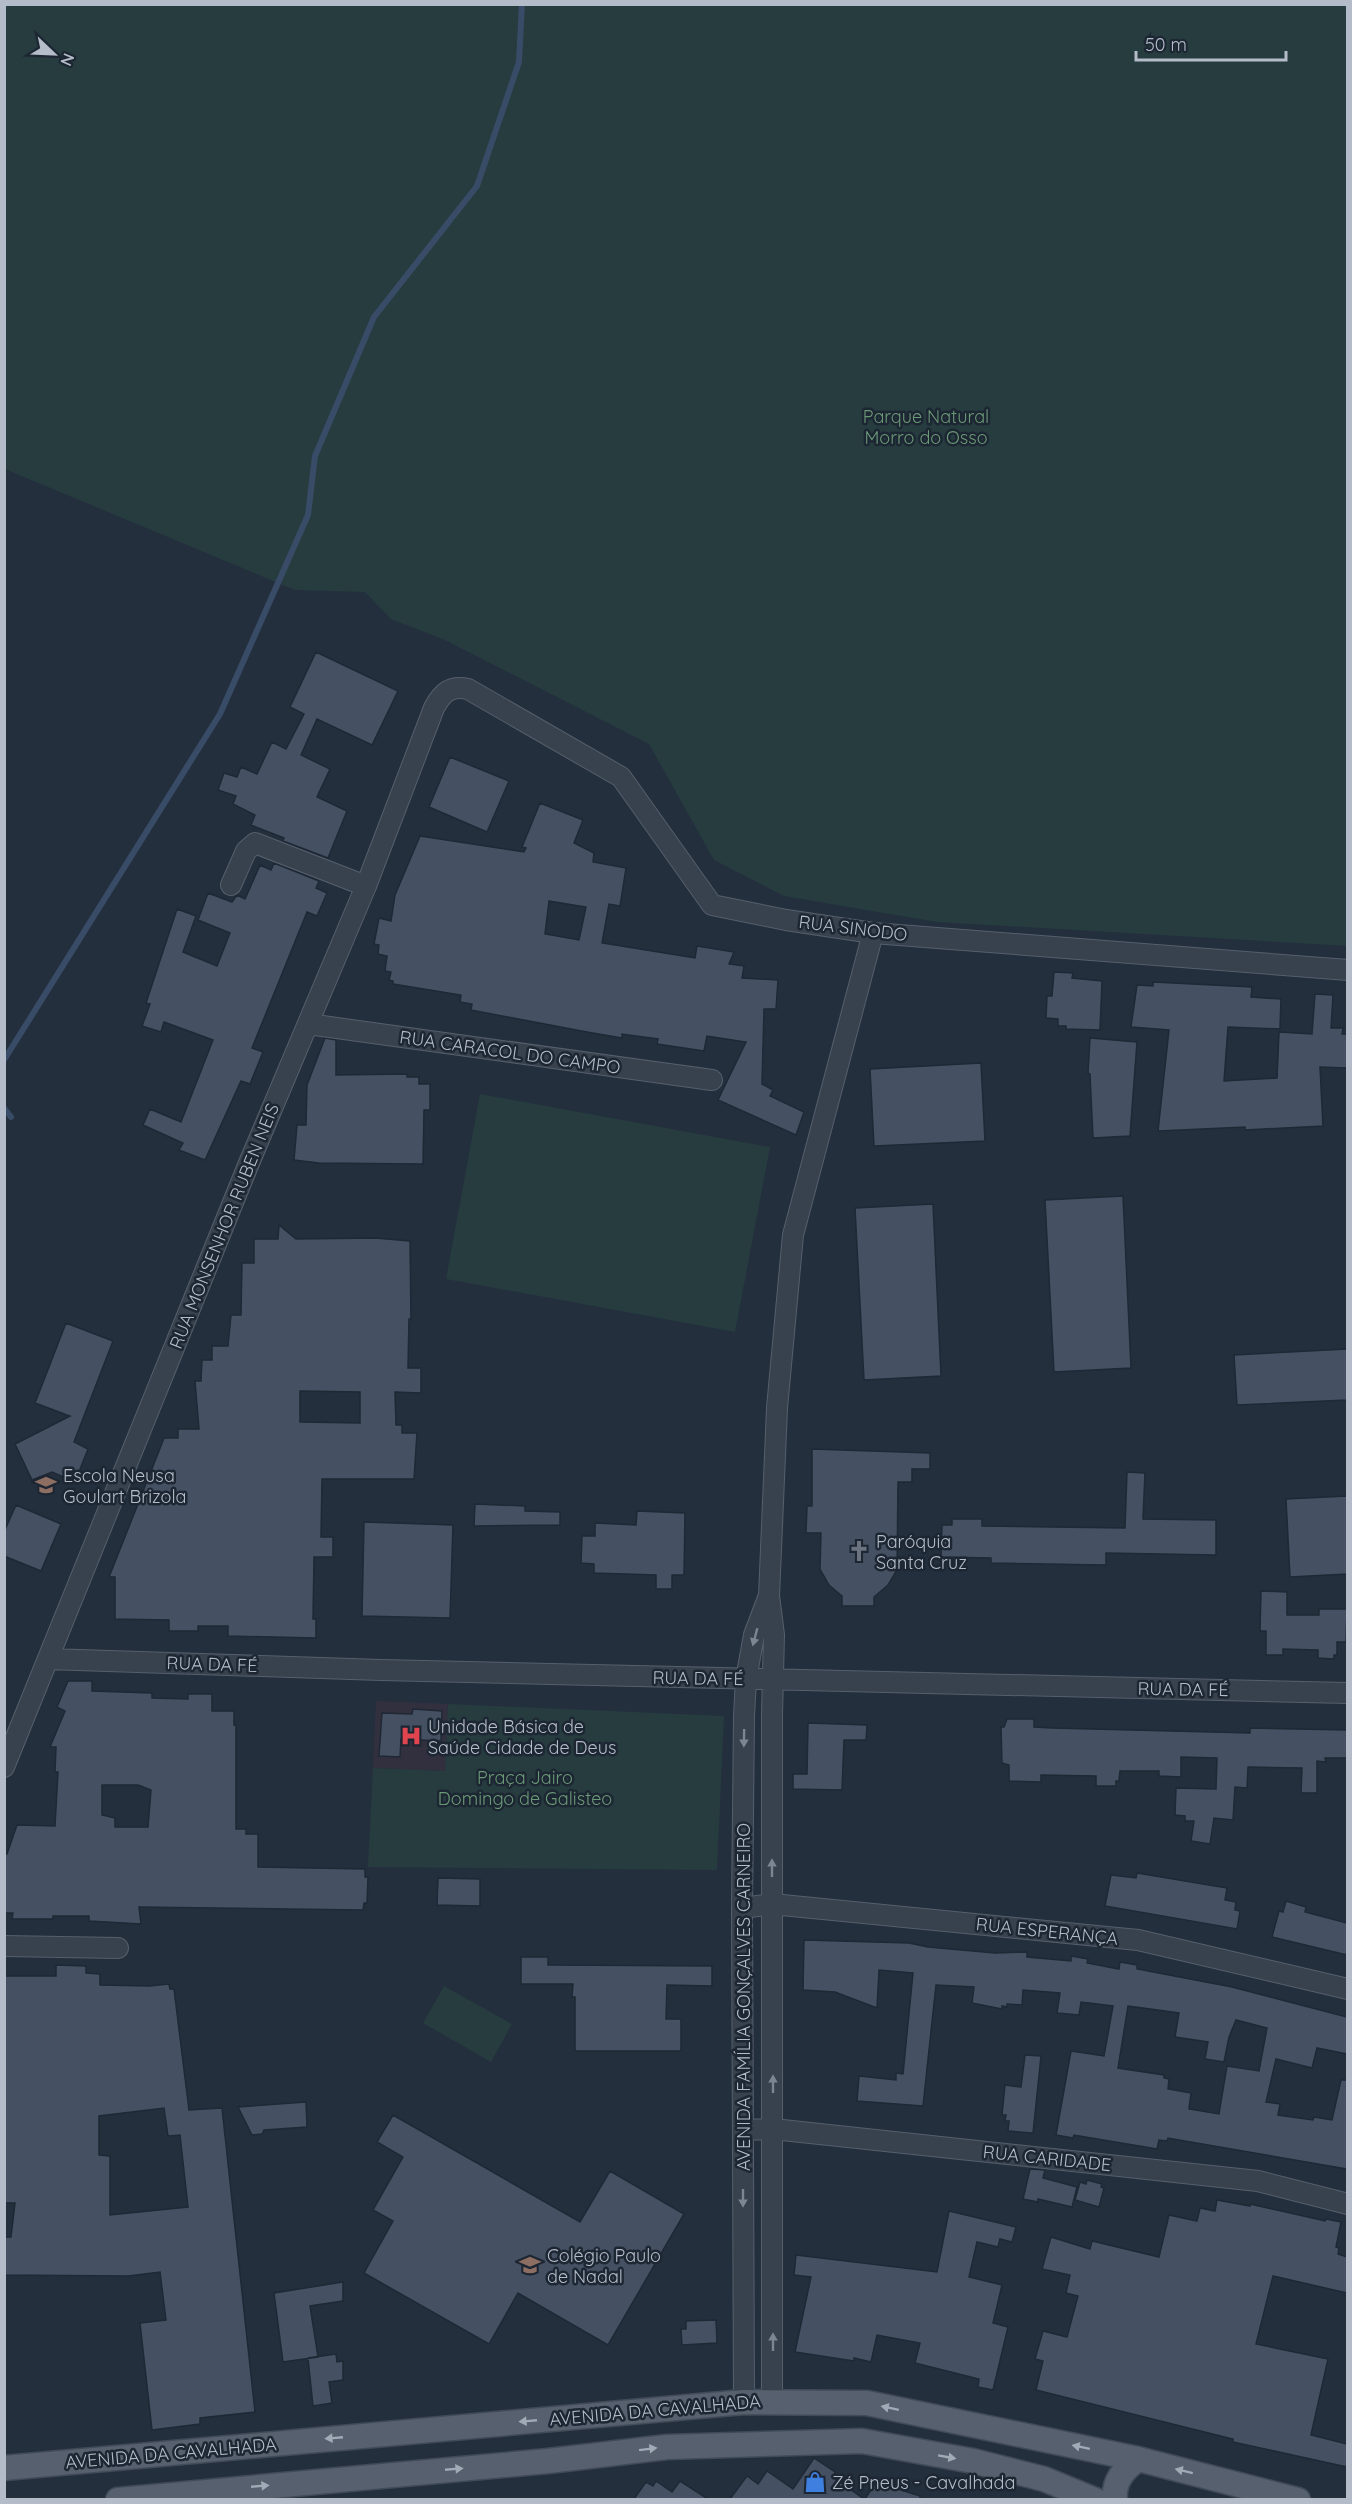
<svg xmlns="http://www.w3.org/2000/svg" width="1352" height="2504" viewBox="0 0 1352 2504" font-family="Quicksand,sans-serif">
<style>
.medical{fill:#32303f}
.green{fill:#263c3f}
.lines{fill:none;stroke-linecap:round;stroke-linejoin:round}
.stream{stroke:#394c67;stroke-width:6}
.building{fill:#455162;stroke:#1f2835;stroke-width:1.5;fill-rule:evenodd}
.minor-casing{stroke:#565f6c;stroke-width:22}
.major-casing{stroke:#414a57;stroke-width:27}
.minor{stroke:#38414e;stroke-width:20}
.major{stroke:#56606e;stroke-width:24}
.oneway{fill:#7c8592}
.oneway2{fill:#a1aab7}
.labels{text-anchor:middle;dominant-baseline:central;stroke-width:5;stroke-linejoin:round;paint-order:stroke}
.park-label{font-size:18px;fill:#6b9a76;stroke:#1d2633}
.street-label{font-size:18px;fill:#b4bcc9;stroke:#1d2633}
.poi-label{font-size:18px;fill:#b4bcc9;stroke:#1d2633;text-anchor:start}
</style>
<rect width="100%" height="100%" fill="#242f3e"/>
<path class="medical" d="M376 1701 448 1704 445 1771 373 1768Z"/>
<path class="green" d="M4 5H1347V946L937 922 784 896 714 860 649 744 445 640 391 619 365 592 295 590 5 469Z
M480 1094 770 1147 735 1332 446 1279Z
M448 1704 724 1716 717 1870 368 1867 373 1768 445 1771Z
M444 1986 512 2024 491 2062 423 2023Z"/>
<g class="lines">
<path class="stream" d="M4 1060 220 714 308 515 315 456 374 317 477 186 519 62 522 4
M4 1108 11 1117"/>
</g>
<path class="building" d="M316 652 398 691 372 745 317 719 301 755 330 769 317 797 347 811 328 858 283 841 284 838 251 825 255 815 233 804 236 796 218 790 224 773 237 777 241 767 257 774 272 742 286 749 304 714 290 707Z
M450 757 509 781 487 832 429 807Z
M540 803 583 820 574 843 594 853 593 862 626 868 620 906 609 904 602 943 695 958 697 946 734 952 729 964 744 966 742 978 778 980 776 1009H764L762 1084 773 1090 770 1096 804 1112 796 1135 718 1100 746 1042 707 1036 704 1051 657 1044 658 1039 622 1034V1038L587 1032 471 1010 472 1004 460 1002 461 995 393 984V981L389 980 391 972 385 971 387 956 378 954 379 945 374 944 379 918 391 921 395 895 420 836 524 852 526 848 522 847ZM549 901 586 907 579 940 545 934Z
M274 863 319 881 316 888 327 893 317 916 307 912 252 1048 263 1052 250 1084 241 1081 205 1160 179 1150 183 1143 143 1125 150 1109 181 1122 213 1040 164 1022 161 1032 142 1026 150 1004 146 1003 177 909 196 916 183 952 217 966 230 933 198 920 208 893 232 902 237 895 245 899 260 865 271 870Z
M1054 972 1073 973 1072 978 1102 981 1100 1030 1066 1029V1026H1058V1019L1046 1018 1047 996H1052Z
M1153 982 1252 987 1251 997 1281 999 1280 1029 1228 1027 1224 1081 1277 1078 1279 1032 1312 1034 1315 994 1333 995 1331 1028H1343L1342 1034H1347V1068L1320 1067 1323 1126 1245 1130V1127L1158 1131 1169 1030 1131 1027 1137 985 1153 986Z
M325 1038 336 1040V1075L407 1074V1077H419V1084H430V1110H424L423 1164 319 1163 294 1160 297 1125H306L307 1085Z
M1090 1038 1137 1042 1130 1136 1093 1138 1090 1074 1088 1073Z
M981 1063 985 1141 874 1146 870 1069Z
M1123 1196 1131 1368 1054 1372 1045 1200Z
M933 1204 941 1376 864 1380 855 1208Z
M279 1225 296 1239 375 1238 410 1241 411 1319H409L408 1368H421V1393L395 1392 396 1425H402V1433H417L414 1479H322L321 1537H333V1557H314L313 1619H316V1638L228 1636V1626H198V1631H169V1620L115 1619V1577H109L159 1451 164 1438H178V1429H199L195 1381H201L202 1360H212V1346H228L231 1315H241L242 1263H254V1239H278ZM300 1391 360 1392V1423L300 1422Z
M66 1323 113 1341 74 1442 88 1449 75 1482 52 1472 32 1480 15 1444 70 1416 35 1403Z
M1347 1349V1400L1237 1405 1234 1355Z
M812 1449 930 1453V1469H912V1482H898L897 1570 888 1585 874 1597V1606H842V1596L829 1585 820 1569 821 1533H806L807 1506H812Z
M1127 1472 1145 1473 1143 1519 1216 1520V1555L1106 1553V1565L991 1563V1558L941 1557 942 1525H952V1519H982V1526L1125 1528Z
M1347 1496V1574L1290 1577 1286 1499Z
M475 1504 525 1506V1511L560 1512V1525L474 1526Z
M16 1505 61 1524 41 1571 4 1556V1532Z
M637 1511 685 1513 684 1575H672V1589H656V1575L594 1573V1564L581 1563 582 1536H595V1523L636 1525Z
M364 1522 453 1525 450 1618 362 1616Z
M1261 1591 1287 1592V1615H1319V1609H1347L1346 1642H1337V1655H1334V1659L1318 1658V1650L1283 1649V1655H1266V1631H1260Z
M68 1681H92V1691L152 1693V1698L188 1699V1694H212V1711H234V1725H236V1829H246V1834H258V1867L365 1869V1877H368L367 1903H364L363 1910 139 1907 141 1924 89 1921V1916H53V1919H12L13 1913H4V1854H7L17 1825 55 1826 58 1772H55L56 1747H50L65 1711 57 1707ZM102 1785H138L151 1790 148 1827H115V1818L102 1815Z
M413 1709 442 1711 441 1741 401 1739 400 1757 379 1756 382 1713 412 1714Z
M1007 1719H1034V1727L1052 1728 1250 1733V1728L1347 1730V1758H1325L1326 1762 1317 1761V1793H1301L1302 1768 1248 1767 1247 1788 1235 1787 1233 1820 1214 1818 1210 1844 1191 1841 1194 1821H1185V1816L1175 1815 1176 1788 1216 1789 1217 1758 1181 1757V1777L1159 1776V1771H1120L1119 1781H1116V1786H1096V1776L1041 1775V1782L1009 1781V1765L1002 1763 1001 1727H1004Z
M808 1723 867 1725 866 1740H844L842 1790 793 1789V1774H807Z
M1137 1873 1227 1888 1225 1900 1236 1902 1235 1910 1240 1911 1237 1929 1105 1906 1111 1875 1136 1878Z
M438 1878 480 1879V1906L437 1905Z
M1286 1901 1306 1907 1305 1912 1347 1923V1955L1272 1937 1279 1911 1283 1912Z
M804 1940 909 1943 928 1947 995 1953 1027 1952V1957L1071 1961V1956L1088 1959 1087 1963 1119 1969 1120 1962 1137 1965V1969L1232 1987 1347 2017V2054L1317 2048 1312 2068 1276 2059 1266 2102 1280 2104 1278 2115 1313 2120 1314 2117 1332 2120 1341 2080H1347V2169L1168 2138 1167 2141 1159 2140 1157 2149 1074 2135 1073 2138 1056 2135 1071 2051 1104 2056 1113 2006 1081 2002 1079 2015 1057 2013 1060 1993 1023 1990 1022 2005 1007 2004V2007L1002 2006V2009L972 2003 974 1987 936 1985 923 2106 857 2101 859 2076 896 2080V2073L903 2074 913 1973 879 1970 877 2008 835 1992 803 1990ZM1128 2006 1179 2013 1175 2037 1208 2042 1205 2059 1224 2062 1229 2037 1236 2020 1267 2028 1259 2071 1227 2066 1219 2114 1189 2109 1191 2093 1168 2089 1169 2079 1164 2078V2075L1118 2068Z
M521 1957H548V1965L712 1966V1986L667 1985 666 2019H681V2051H575V1997H572L573 1984H521Z
M56 1965 86 1966V1973L100 1974V1985L149 1986 169 1984 170 1989H174L189 2110 222 2108 255 2412 200 2418V2424L152 2430 140 2323 166 2320 160 2272 128 2276 4 2275V2237H11L15 2203H4V1976H56ZM164 2108 168 2136 180 2135 188 2207 110 2215V2156L99 2155V2116Z
M1025 2055 1041 2056 1033 2133 1008 2131 1009 2121H1005L1006 2115H1002L1005 2085 1021 2087Z
M306 2102 307 2127 264 2130 262 2134 252 2135 238 2107Z
M393 2115 580 2222 610 2171 684 2214 608 2345 518 2293 489 2344 364 2273 393 2221 373 2210 403 2157 377 2142Z
M1030 2169 1045 2170 1043 2178 1077 2187 1072 2207 1038 2199V2202L1023 2199Z
M1087 2180 1102 2184 1101 2187 1104 2188 1099 2207 1075 2200 1080 2182 1086 2184Z
M1217 2200 1250 2206V2204L1325 2221 1326 2219 1341 2222 1336 2247 1339 2248 1338 2254 1347 2257V2293L1273 2276 1256 2344 1328 2359 1311 2435 1347 2444V2467L1233 2442V2439L1036 2390 1043 2361 1035 2359 1043 2331 1067 2337 1078 2296 1066 2293 1070 2275 1042 2269 1051 2237 1090 2249 1092 2241 1159 2257 1169 2215 1197 2221 1200 2208 1215 2211Z
M949 2211 1016 2227 1012 2242 1000 2239 998 2247 977 2242 969 2277 1002 2285 993 2323 1008 2327 993 2390 978 2387 979 2379 915 2363 920 2343 877 2335 871 2362 854 2358V2361L795 2352 811 2277 794 2275 796 2255 937 2272Z
M343 2282V2301L310 2306 318 2357 283 2362 274 2293Z
M716 2320 717 2343 682 2345 681 2329H686V2321Z
M336 2354 337 2362 343 2361V2380L329 2382 332 2403 313 2406 308 2358Z
M814 2458 835 2472 834 2478 864 2499H730L747 2476 758 2484 767 2471 793 2489Z
M656 2481 672 2492 680 2481 708 2499H634L646 2482 653 2486Z
M876 2482 920 2496V2499H865Z"/>
<g class="lines">
<defs>
<path id="minor" d="M231 885 246 851 255 843 366 886
M308 1024 712 1080
M48 1659 381 1670 1348 1693
M4 1767 249 1163 366 886 434 708C442 693 450 685 468 689L621 777 712 905 786 920 873 933 1348 970
M742 1908 772 1904 1138 1940 1348 1989
M4 1946 118 1948
M743 2130 773 2129 1258 2181 1348 2204
M772 2401V1714L774 1635 769 1596 777 1408 793 1235 873 933
M744 2402 742 1908 744 1716 746 1679 754 1635 768 1598"/>
<path id="major" d="M4 2468 744 2402 867 2403 1138 2459 1298 2500
M118 2500 548 2461 667 2447 862 2441 973 2461 1044 2479 1095 2500
M1115 2500C1113 2481 1124 2469 1138 2459"/>
</defs>
<use href="#minor" class="minor-casing"/>
<use href="#major" class="major-casing"/>
<use href="#minor" class="minor"/>
<use href="#major" class="major"/>
</g>
<defs><path id="oneway-solid" d="M-6-.8H1V-3.2L6.5 0L1 3.2V.8H-6Z" transform="scale(1.5)"/></defs>
<g class="oneway">
<use href="#oneway-solid" transform="translate(755 1637) rotate(105)"/>
<use href="#oneway-solid" transform="translate(744 1738) rotate(91)"/>
<use href="#oneway-solid" transform="translate(772 1868) rotate(-90)"/>
<use href="#oneway-solid" transform="translate(773 2084) rotate(-90)"/>
<use href="#oneway-solid" transform="translate(743 2198) rotate(90)"/>
<use href="#oneway-solid" transform="translate(773 2342) rotate(-90)"/>
</g>
<g class="oneway2">
<use href="#oneway-solid" transform="translate(890 2408) rotate(-168)"/>
<use href="#oneway-solid" transform="translate(528 2421) rotate(175)"/>
<use href="#oneway-solid" transform="translate(334 2438) rotate(175)"/>
<use href="#oneway-solid" transform="translate(1081 2447) rotate(-168)"/>
<use href="#oneway-solid" transform="translate(648 2449) rotate(-7)"/>
<use href="#oneway-solid" transform="translate(947 2457) rotate(10)"/>
<use href="#oneway-solid" transform="translate(454 2469) rotate(-5)"/>
<use href="#oneway-solid" transform="translate(1184 2471) rotate(-166)"/>
<use href="#oneway-solid" transform="translate(260 2486) rotate(-5)"/>
</g>
<defs>
<symbol id="school-bare" viewBox="-9 -9 18 18"><path d="M0-5L7-2L0 1L-7-2ZM-4 1L0 2.5L4 1V4Q0 6-4 4Z" fill="#8d6e63" stroke="#1d2633" stroke-width="2.5" paint-order="stroke"/></symbol>
<symbol id="church-bare" viewBox="-9 -9 18 18"><path d="M-1.2-6h2.4v3.5h3.3v2.4h-3.3V6h-2.4V-.1h-3.3v-2.4h3.3Z" fill="#6b7280" stroke="#1d2633" stroke-width="2.5" paint-order="stroke"/></symbol>
<symbol id="hospital-bare" viewBox="-9 -9 18 18"><path d="M-5-5h3v3.5h4V-5h3V5h-3V1.5h-4V5h-3Z" fill="#e0444e" stroke="#1d2633" stroke-width="2.5" paint-order="stroke"/></symbol>
<symbol id="shop-bare" viewBox="-9 -9 18 18"><path d="M-5-2.5h2.3a2.7 3.5 0 0 1 5.4 0H5L5.5 6h-11ZM-1.5-2.5h3a1.5 2.3 0 0 0-3 0Z" fill="#3f7fe0" stroke="#1d2633" stroke-width="2.5" paint-order="stroke"/></symbol>
</defs>
<g fill-rule="evenodd">
<use href="#school-bare" x="31" y="1470" width="30" height="30"/>
<use href="#church-bare" x="844" y="1536" width="30" height="30"/>
<use href="#hospital-bare" x="396" y="1721" width="30" height="30"/>
<use href="#school-bare" x="515" y="2250" width="30" height="30"/>
<use href="#shop-bare" x="800" y="2467" width="30" height="30"/>
</g>
<g class="labels">
<g class="park-label">
<text x="926" y="416">Parque Natural<tspan x="926" dy="21">Morro do Osso</tspan></text>
<text x="525" y="1777">Praça Jairo<tspan x="525" dy="21">Domingo de Galisteo</tspan></text>
</g>
<g class="street-label">
<text transform="translate(853 928) rotate(7)">RUA SINODO</text>
<text transform="translate(510 1052) rotate(8)">RUA CARACOL DO CAMPO</text>
<text transform="translate(224 1226) rotate(-68)">RUA MONSENHOR RUBEN NEIS</text>
<text transform="translate(212 1664) rotate(2)">RUA DA FÉ</text>
<text transform="translate(698 1678) rotate(1)">RUA DA FÉ</text>
<text transform="translate(1183 1689) rotate(1)">RUA DA FÉ</text>
<text transform="translate(1047 1931) rotate(6)">RUA ESPERANÇA</text>
<text transform="translate(743 1997) rotate(-90)">AVENIDA FAMÍLIA GONÇALVES CARNEIRO</text>
<text transform="translate(1047 2158) rotate(6)">RUA CARIDADE</text>
<text transform="translate(655 2410) rotate(-5)">AVENIDA DA CAVALHADA</text>
<text transform="translate(171 2453) rotate(-5)">AVENIDA DA CAVALHADA</text>
</g>
<g class="poi-label">
<text x="63" y="1475">Escola Neusa<tspan x="63" dy="21">Goulart Brizola</tspan></text>
<text x="876" y="1541">Paróquia<tspan x="876" dy="21">Santa Cruz</tspan></text>
<text x="428" y="1726">Unidade Básica de<tspan x="428" dy="21">Saúde Cidade de Deus</tspan></text>
<text x="547" y="2255">Colégio Paulo<tspan x="547" dy="21">de Nadal</tspan></text>
<text x="832" y="2482">Zé Pneus - Cavalhada</text>
</g>
</g>
<rect width="1352" height="2504" fill="none" stroke="#b4bcc9" stroke-width="12"/>
<g transform="translate(54 54) rotate(113)" stroke="#1d2633" stroke-width="4.5" paint-order="stroke">
<path d="M0-4.5L10 22L0 15L-10 22Z" fill="#b4bcc9"/>
<text y="-9" font-size="16" font-weight="bold" text-anchor="middle" fill="#b4bcc9">N</text>
</g>
<path d="M1136 51v9h150v-9" fill="none" stroke="#b4bcc9" stroke-width="3"/>
<text x="1145" y="51" font-size="18" fill="#b4bcc9" stroke="#1d2633" stroke-width="4.5" paint-order="stroke">50 m</text>
</svg>
